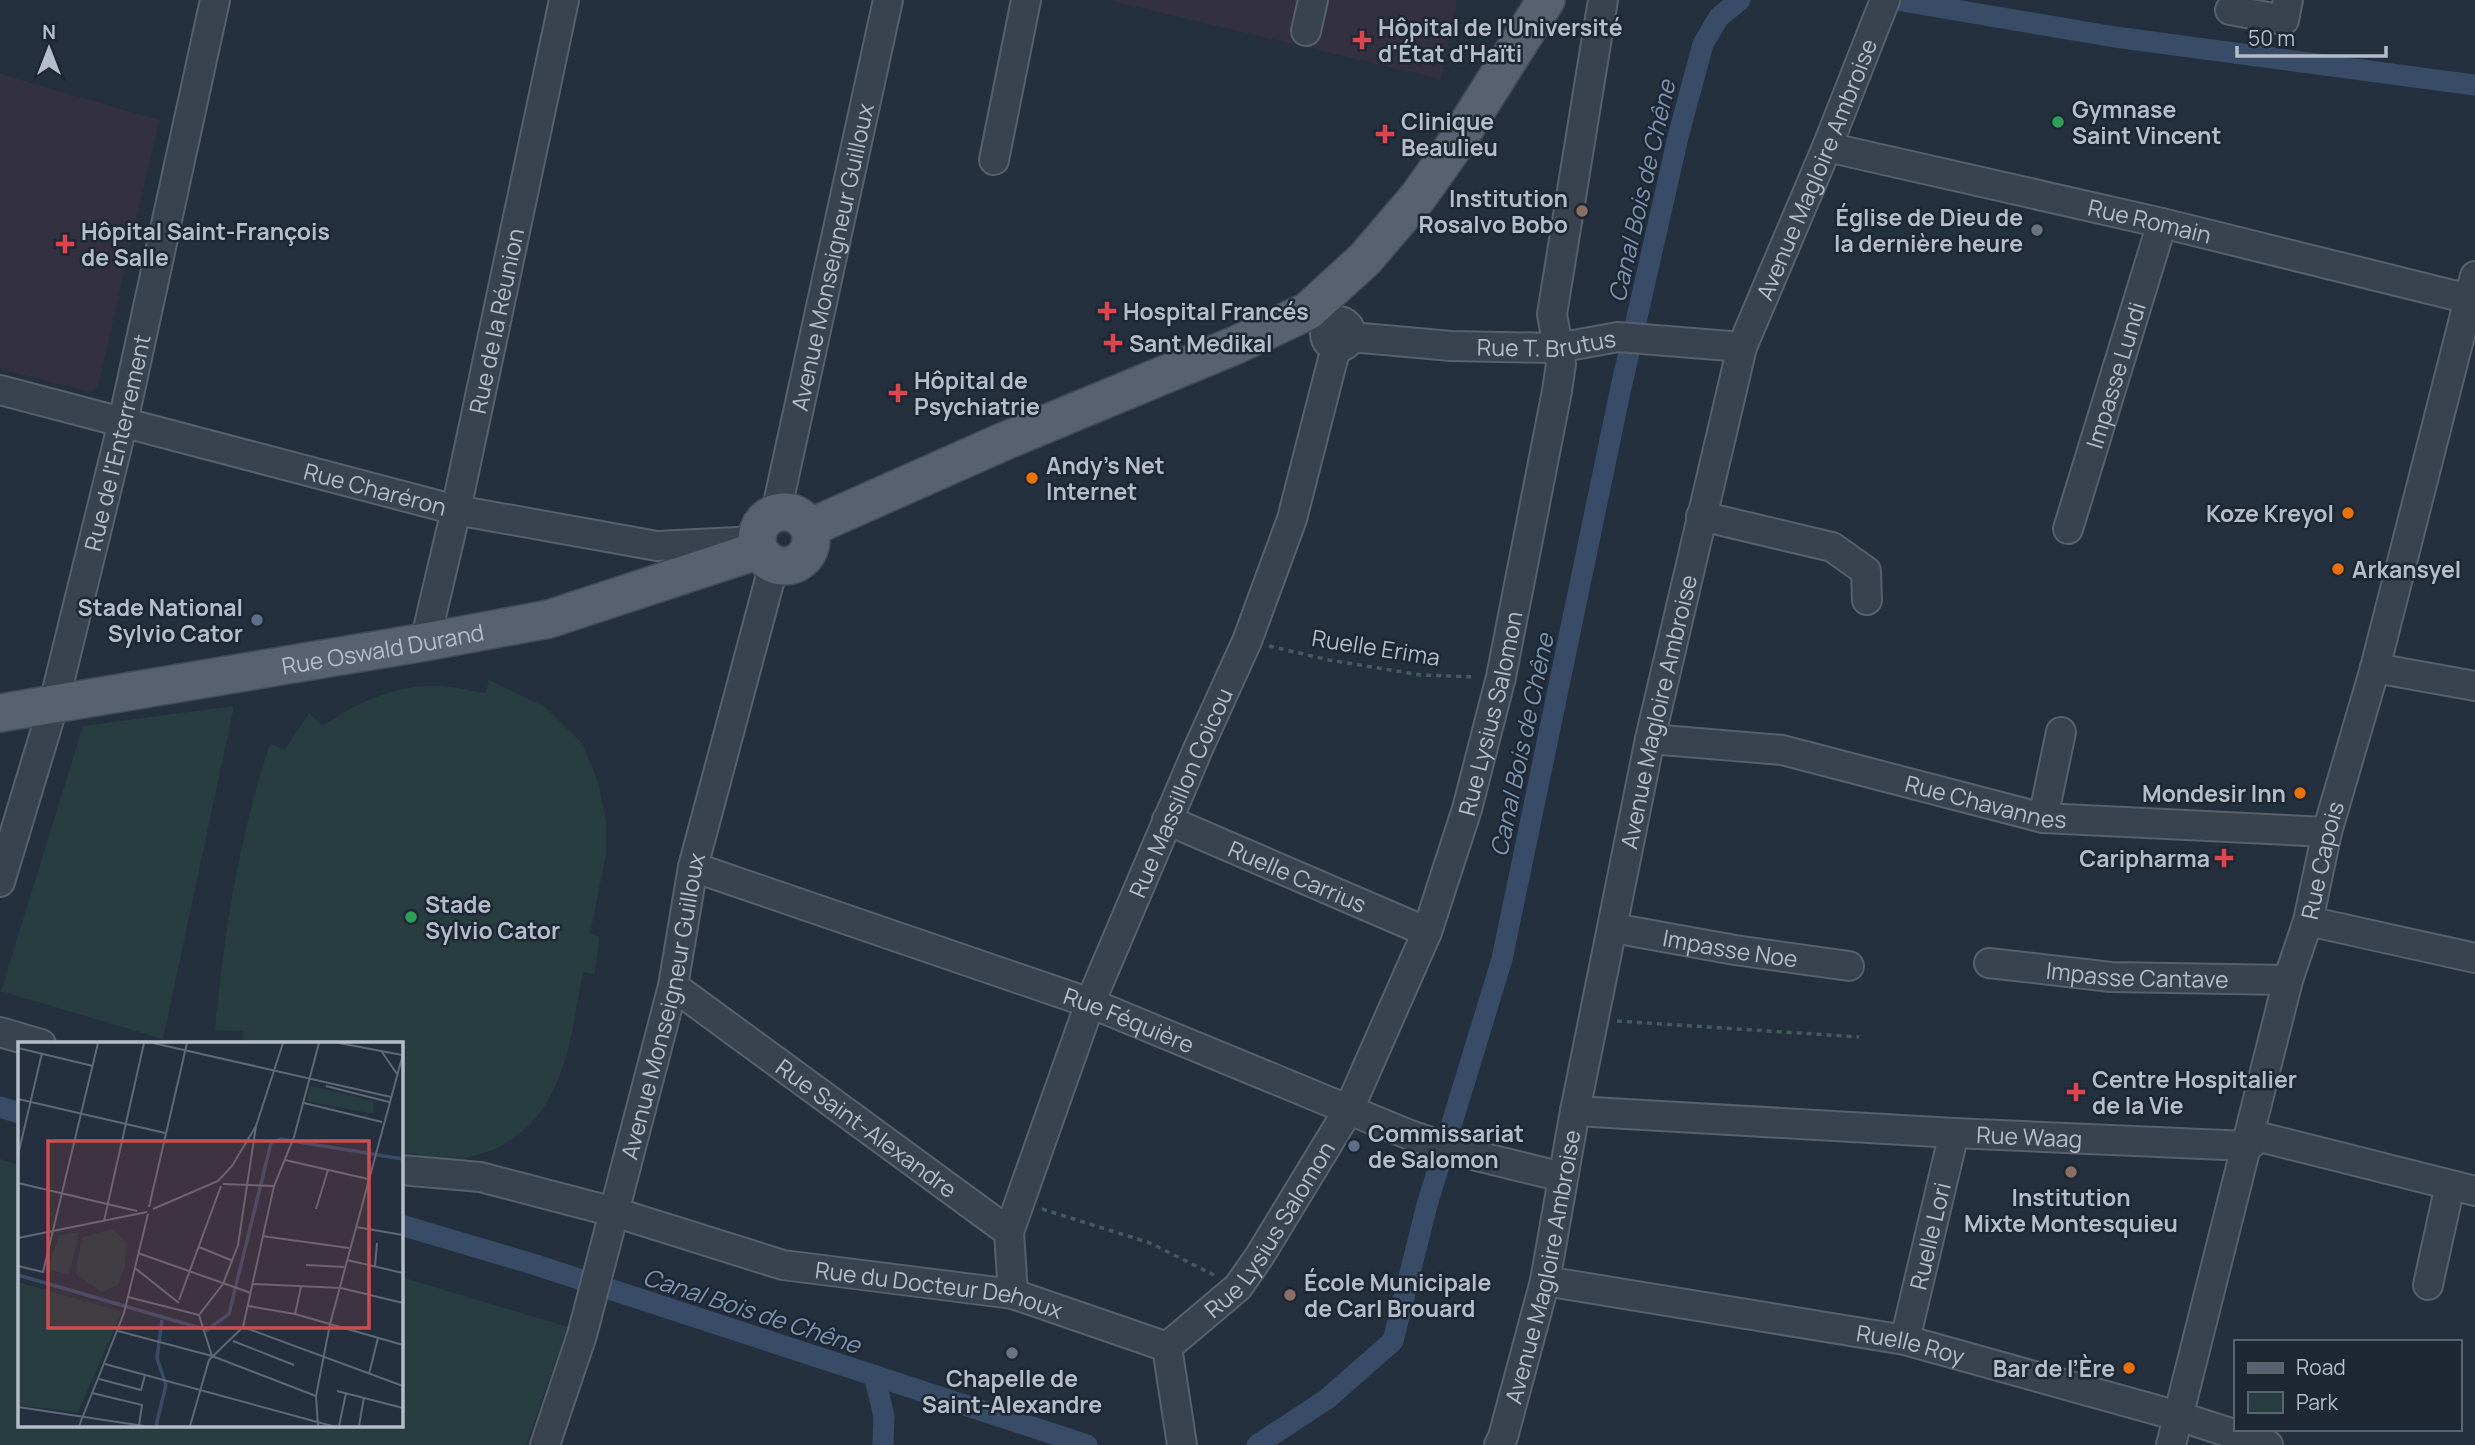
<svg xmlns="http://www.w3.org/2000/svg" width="2475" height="1445" viewBox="0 0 2475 1445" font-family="Manrope,sans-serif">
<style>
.medical{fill:#333140}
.green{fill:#273d40}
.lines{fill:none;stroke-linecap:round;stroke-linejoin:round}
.canal{stroke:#394c67;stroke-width:21}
.minor-casing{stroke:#57606d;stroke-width:32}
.major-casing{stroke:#424b58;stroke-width:40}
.path{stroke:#455a5d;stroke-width:3.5;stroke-dasharray:5 5;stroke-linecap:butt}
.minor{stroke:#39424f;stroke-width:28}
.major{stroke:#57616f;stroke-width:37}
.health-dot{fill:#e0444e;stroke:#1e2734;stroke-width:2.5}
.leisure-dot{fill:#2e9e5b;stroke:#1e2734;stroke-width:2.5}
.education-dot{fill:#8d6e63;stroke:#1e2734;stroke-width:2.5}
.worship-dot{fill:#6b7280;stroke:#1e2734;stroke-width:2.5}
.food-dot{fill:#e8710a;stroke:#1e2734;stroke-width:2.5}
.service-dot{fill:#5c6f8a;stroke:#1e2734;stroke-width:2.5}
.labels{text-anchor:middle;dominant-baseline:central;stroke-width:5;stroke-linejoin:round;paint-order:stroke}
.poi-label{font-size:23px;font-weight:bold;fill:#b5bdca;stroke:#1e2734;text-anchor:start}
.street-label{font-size:23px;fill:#b5bdca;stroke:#1e2734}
.water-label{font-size:24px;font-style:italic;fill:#7c94b2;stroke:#1e2734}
.inset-river{fill:none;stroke:#394c67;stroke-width:3.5}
.inset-road{fill:none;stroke:#5f6877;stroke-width:2}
.view{fill:#ce4d50;fill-opacity:0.15;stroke:#ce4d50;stroke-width:3.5}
.inset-edge{fill:none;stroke:#b5bdca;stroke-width:3.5}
</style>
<rect width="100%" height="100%" fill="#25303f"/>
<path class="medical" d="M1108 0H1457L1441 79Z
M0 74 159 120 98 387 91 392 0 369Z"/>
<path class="green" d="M489 680 545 707 583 744 598 783 606 820V854L590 934 599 937 595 974 583 972C571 1034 566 1108 506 1143 482 1158 445 1162 418 1166L419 1154 401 1153V1044H244L243 1031 215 1030C224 933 239 836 270 744L285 750 309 713 323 726C357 702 399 683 442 686 456 687 471 691 486 693Z
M234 706 163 1039 1 991 83 726Z
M0 1159 19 1165V1426H401V1277L568 1327 526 1445H0Z"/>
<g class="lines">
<path class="canal" d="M1896 0 2115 37 2475 85
M0 1107 19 1113
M401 1225 536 1265 1087 1445
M874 1375 884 1416 883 1445
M1257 1445 1327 1399 1393 1341 1427 1205 1502 959 1620 392 1678 137 1703 44 1719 17 1740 0"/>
<defs>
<g id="minor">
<path d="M2230 10 2284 20 2288 0"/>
<path d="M1306 31 1313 0"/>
<path id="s1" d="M1827 147 2162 223 2469 299"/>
<path d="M994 160 1026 0"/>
<circle cx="1338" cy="334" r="13"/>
<path id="s2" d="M1351 337 1451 346 1557 348 1618 337 1742 347"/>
<path id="s3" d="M0 390 456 510 657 546 757 541"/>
<path id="s4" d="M776 513 888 0"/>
<path d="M1701 516 1832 547 1866 571 1867 600"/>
<path id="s5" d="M2068 529 2162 223"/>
<path id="s6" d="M425 642 456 510 564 0"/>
<path d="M2375 668 2475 686"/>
<path id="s7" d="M1650 739 1782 750 2043 818 2327 832"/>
<path d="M2043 818 2061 732"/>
<path id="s8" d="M1167 820 1427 932"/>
<path id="s9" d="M693 867 1090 1003 1410 1135 1460 1152 1563 1177"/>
<path id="s10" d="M0 882 54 703 123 422 215 0"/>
<path d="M2308 921 2475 958"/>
<path id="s11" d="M1613 928 1735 950 1849 966"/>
<path id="s12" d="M1989 963 2111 977 2288 980"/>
<path id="s13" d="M673 986 1009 1232 1013 1294"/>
<path d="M0 1032 41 1044"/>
<path id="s14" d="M1575 1111 1954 1133 2248 1146 2260 1137 2475 1191"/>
<path id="s15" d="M401 1170 480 1177 614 1212 783 1265 1013 1294 1167 1347 1182 1445"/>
<path id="s16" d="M1009 1232 1090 1003 1198 749 1247 641 1292 519 1336 347"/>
<path id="s17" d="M1545 1281 1905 1340 2178 1416 2268 1445"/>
<path d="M2428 1285 2450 1185"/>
<path id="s18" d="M1905 1340 1954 1133"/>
<path id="s19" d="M1167 1347 1238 1287 1259 1257 1349 1109 1427 932 1467 809 1501 677 1557 391 1561 364 1552 314 1603 0"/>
<path id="s20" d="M545 1445 582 1335 673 986 693 867 774 564"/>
<path id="s21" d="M1499 1445 1503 1437 1545 1281 1575 1111 1650 739 1742 347 1827 147 1885 0"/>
<path id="s22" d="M2171 1445 2288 980 2308 921 2327 832 2375 668 2475 276"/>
</g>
<g id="major">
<circle cx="784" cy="539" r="27"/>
<path d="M809 528 1007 440 1236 345 1308 311 1365 259 1418 197 1454 146 1546 0"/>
<path id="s23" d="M0 713 425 642 549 619 759 550"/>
</g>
</defs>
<use href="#minor" class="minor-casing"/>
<use href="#major" class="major-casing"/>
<path class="path" d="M1269 646 1329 660 1421 675 1476 677
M1617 1021 1859 1037
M1042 1209 1150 1243 1214 1275"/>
<use href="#minor" class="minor"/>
<use href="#major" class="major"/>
</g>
<g class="health-dot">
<path d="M1358.5 29.5h7v7h7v7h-7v7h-7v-7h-7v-7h7z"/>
<path d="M1381.5 123.5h7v7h7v7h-7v7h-7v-7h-7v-7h7z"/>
<path d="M61.5 233.5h7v7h7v7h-7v7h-7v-7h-7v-7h7z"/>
<path d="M1103.5 300.5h7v7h7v7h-7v7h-7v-7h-7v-7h7z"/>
<path d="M1109.5 332.5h7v7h7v7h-7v7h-7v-7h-7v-7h7z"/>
<path d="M894.5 382.5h7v7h7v7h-7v7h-7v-7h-7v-7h7z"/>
<path d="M2220.5 847.5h7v7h7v7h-7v7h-7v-7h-7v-7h7z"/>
<path d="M2072.5 1081.5h7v7h7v7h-7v7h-7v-7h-7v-7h7z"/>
</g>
<g class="leisure-dot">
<circle cx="2058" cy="122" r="7"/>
<circle cx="411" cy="917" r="7"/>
</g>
<g class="education-dot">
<circle cx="1582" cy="211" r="7"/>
<circle cx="2071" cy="1172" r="7"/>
<circle cx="1290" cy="1295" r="7"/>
</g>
<g class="worship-dot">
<circle cx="2037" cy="230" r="7"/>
<circle cx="1012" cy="1353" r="7"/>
</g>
<g class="food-dot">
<circle cx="1032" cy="478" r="7"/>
<circle cx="2348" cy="513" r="7"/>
<circle cx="2338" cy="569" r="7"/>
<circle cx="2300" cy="793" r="7"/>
<circle cx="2129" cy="1368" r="7"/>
</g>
<g class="service-dot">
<circle cx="257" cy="620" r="7"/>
<circle cx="1354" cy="1146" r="7"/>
</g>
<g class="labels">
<g class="poi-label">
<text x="1378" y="27">Hôpital de l'Université<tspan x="1378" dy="26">d'État d'Haïti</tspan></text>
<text x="2072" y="109">Gymnase<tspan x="2072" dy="26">Saint Vincent</tspan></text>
<text x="1401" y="121">Clinique<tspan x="1401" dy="26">Beaulieu</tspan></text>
<text x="1568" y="198" text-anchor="end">Institution<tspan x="1568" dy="26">Rosalvo Bobo</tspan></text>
<text x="2023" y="217" text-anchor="end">Église de Dieu de<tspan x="2023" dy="26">la dernière heure</tspan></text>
<text x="81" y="231">Hôpital Saint-François<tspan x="81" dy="26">de Salle</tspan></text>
<text x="1123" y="311">Hospital Francés</text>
<text x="1129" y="343">Sant Medikal</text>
<text x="914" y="380">Hôpital de<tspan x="914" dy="26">Psychiatrie</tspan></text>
<text x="1046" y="465">Andy’s Net<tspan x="1046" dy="26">Internet</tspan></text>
<text x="2334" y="513" text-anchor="end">Koze Kreyol</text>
<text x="2352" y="569">Arkansyel</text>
<text x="243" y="607" text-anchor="end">Stade National<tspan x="243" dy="26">Sylvio Cator</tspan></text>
<text x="2286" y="793" text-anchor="end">Mondesir Inn</text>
<text x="2210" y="858" text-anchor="end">Caripharma</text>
<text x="425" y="904">Stade<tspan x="425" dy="26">Sylvio Cator</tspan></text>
<text x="2092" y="1079">Centre Hospitalier<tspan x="2092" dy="26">de la Vie</tspan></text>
<text x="1368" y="1133">Commissariat<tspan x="1368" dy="26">de Salomon</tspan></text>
<text x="2071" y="1197" text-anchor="middle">Institution<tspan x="2071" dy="26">Mixte Montesquieu</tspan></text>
<text x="1304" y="1282">École Municipale<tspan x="1304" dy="26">de Carl Brouard</tspan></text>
<text x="2115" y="1368" text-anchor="end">Bar de l’Ère</text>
<text x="1012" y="1378" text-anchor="middle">Chapelle de<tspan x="1012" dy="26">Saint-Alexandre</tspan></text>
</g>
<g class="street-label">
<text stroke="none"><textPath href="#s21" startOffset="1318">Avenue Magloire Ambroise</textPath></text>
<text stroke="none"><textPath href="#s1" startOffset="331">Rue Romain</textPath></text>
<text stroke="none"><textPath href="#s4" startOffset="262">Avenue Monseigneur Guilloux</textPath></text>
<text stroke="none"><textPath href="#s6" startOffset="329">Rue de la Réunion</textPath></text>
<text stroke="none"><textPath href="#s2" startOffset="196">Rue T. Brutus</textPath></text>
<text stroke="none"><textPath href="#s5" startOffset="161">Impasse Lundi</textPath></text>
<text stroke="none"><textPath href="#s10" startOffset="455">Rue de l'Enterrement</textPath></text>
<text stroke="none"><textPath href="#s3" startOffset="388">Rue Charéron</textPath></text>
<text transform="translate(1376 647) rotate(9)">Ruelle Erima</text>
<text stroke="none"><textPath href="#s23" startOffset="388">Rue Oswald Durand</textPath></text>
<text stroke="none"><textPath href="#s19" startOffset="724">Rue Lysius Salomon</textPath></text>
<text stroke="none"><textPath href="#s21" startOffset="751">Avenue Magloire Ambroise</textPath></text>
<text stroke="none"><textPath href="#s16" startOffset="472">Rue Massillon Coicou</textPath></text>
<text stroke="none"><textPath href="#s7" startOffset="343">Rue Chavannes</textPath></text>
<text stroke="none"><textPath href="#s22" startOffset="604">Rue Capois</textPath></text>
<text stroke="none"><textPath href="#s8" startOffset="142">Ruelle Carrius</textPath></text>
<text stroke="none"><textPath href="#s11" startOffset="119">Impasse Noe</textPath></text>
<text stroke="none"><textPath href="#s12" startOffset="149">Impasse Cantave</textPath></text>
<text stroke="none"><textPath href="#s20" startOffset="455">Avenue Monseigneur Guilloux</textPath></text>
<text stroke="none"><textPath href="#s9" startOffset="462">Rue Féquière</textPath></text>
<text stroke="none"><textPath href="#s13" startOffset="240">Rue Saint-Alexandre</textPath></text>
<text stroke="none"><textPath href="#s14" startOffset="455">Rue Waag</textPath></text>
<text stroke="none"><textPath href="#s19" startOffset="158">Rue Lysius Salomon</textPath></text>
<text stroke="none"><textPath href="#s18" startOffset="107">Ruelle Lori</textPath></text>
<text stroke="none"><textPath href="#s21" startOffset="184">Avenue Magloire Ambroise</textPath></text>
<text stroke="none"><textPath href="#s15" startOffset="553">Rue du Docteur Dehoux</textPath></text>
<text stroke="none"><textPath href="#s17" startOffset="371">Ruelle Roy</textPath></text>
</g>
<g class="water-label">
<text transform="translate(1641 191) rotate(-77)">Canal Bois de Chêne</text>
<text transform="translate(1521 745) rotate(-78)">Canal Bois de Chêne</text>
<text transform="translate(752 1310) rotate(18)">Canal Bois de Chêne</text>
</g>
</g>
<g transform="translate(18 1042)">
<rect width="385" height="385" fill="#25303f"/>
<path d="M292 44 355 59 356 72 289 59ZM94 187 108 200 107 225 100 243 84 250 58 232 59 221 65 195ZM61 190 51 233 30 227 41 193ZM0 240 104 270 60 370 0 363Z" fill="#273d40"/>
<path class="inset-river" d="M0 233 189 288 211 272 253 101 263 97 385 117M138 384 148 343 139 316 144 278"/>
<path class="inset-road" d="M135 1 373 55M321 1 384 13M0 6 75 24M364 10 379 32M308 44 371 60M0 57 147 91M286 61 364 80M0 113 24 11M267 118 350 137M0 141 119 169M205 142 256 144M131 165 169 1M135 167 200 139 214 124 238 84 265 1M298 167 310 128M86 179 126 1M338 185 385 193M244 194 331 206M0 196 129 170M181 205 215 219M120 211 233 251M329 218 385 231M288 223 326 225M0 224 25 230 80 1M357 224 359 201M117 226 161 261M234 242 323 246 385 261M110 255 181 273 194 314M161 258 203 144M230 264 277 272 385 303M277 272 283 245M181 273 205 242 220 203 238 84M225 285 385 344M100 289 194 314 298 354M215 299 276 323M87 322 314 384M351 332 360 296M81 337 123 348 127 333M319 349 385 366M74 351 124 363 121 384M0 365 126 384M61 384 106 271 130 172M172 384 191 318 225 285 256 144 276 95 301 1M300 384 298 354 312 282 385 12M321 384 328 351M341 384 346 355"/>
<path class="view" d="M30 99H351V286H30Z"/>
<rect width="385" height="385" class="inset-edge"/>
</g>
<rect x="2234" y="1340" width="228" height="91" fill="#1e2734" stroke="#5a6370" stroke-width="2"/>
<rect x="2248" y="1363" width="35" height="10" fill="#57616f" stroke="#5a6370" stroke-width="2"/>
<text x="2296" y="1375" font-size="21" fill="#b5bdca">Road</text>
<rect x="2248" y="1392" width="35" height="21" fill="#273d40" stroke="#5a6370" stroke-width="2"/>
<text x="2296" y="1410" font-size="21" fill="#b5bdca">Park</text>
<g transform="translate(49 49)" stroke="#1e2734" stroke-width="5" paint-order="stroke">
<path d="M0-5L12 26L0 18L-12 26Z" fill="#b5bdca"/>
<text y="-10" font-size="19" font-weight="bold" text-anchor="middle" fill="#b5bdca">N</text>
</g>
<path d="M2237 46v10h149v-10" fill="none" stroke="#b5bdca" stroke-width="3.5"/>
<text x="2248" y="46" font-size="21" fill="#b5bdca" stroke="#1e2734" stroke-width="5" paint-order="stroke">50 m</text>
</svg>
